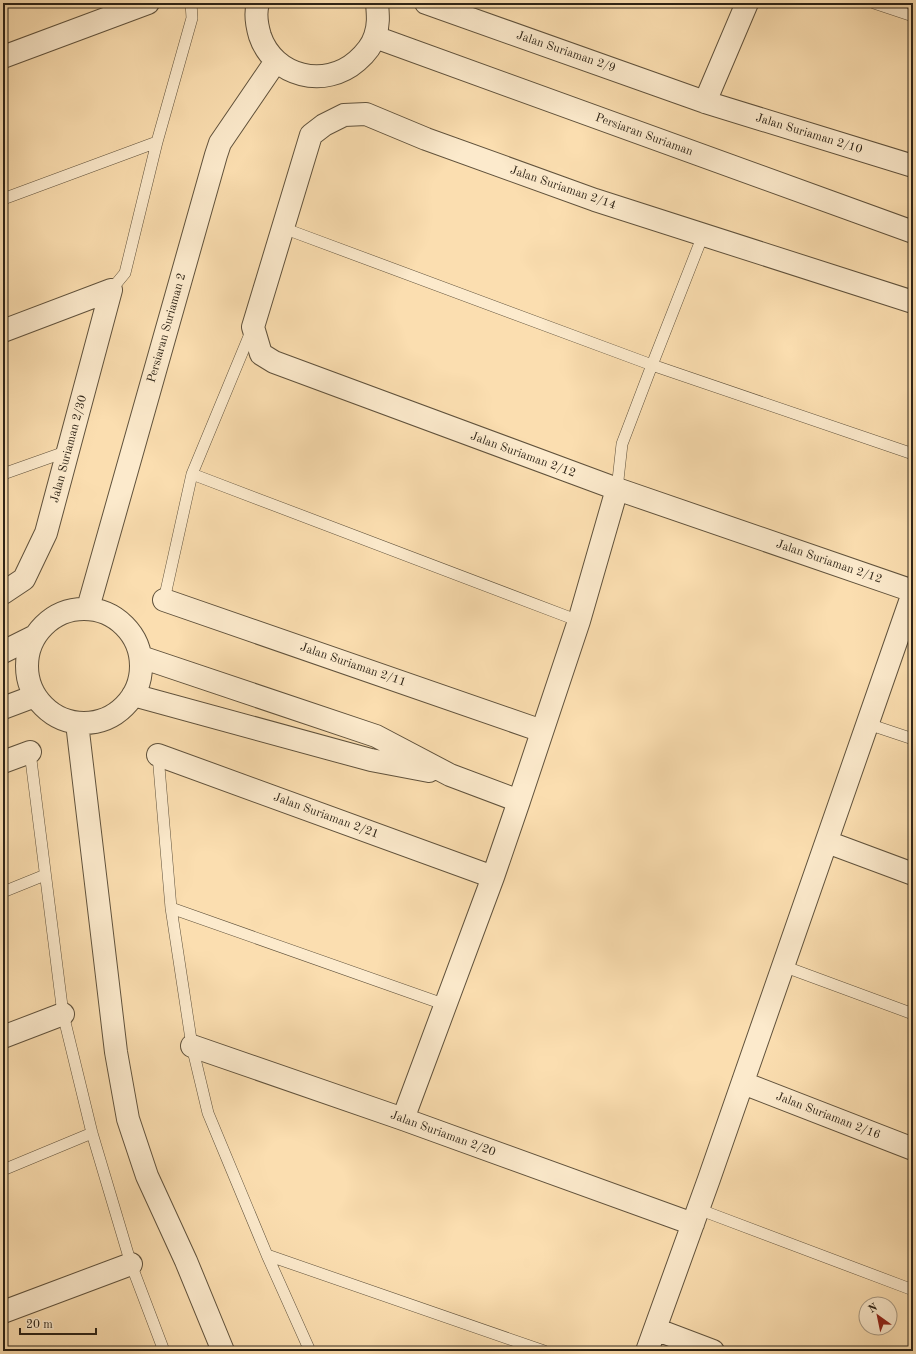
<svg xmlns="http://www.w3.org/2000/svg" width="916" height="1354" viewBox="0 0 916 1354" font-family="'Old Standard TT',serif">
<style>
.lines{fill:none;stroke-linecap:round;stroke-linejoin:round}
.service-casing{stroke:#60523c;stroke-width:12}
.minor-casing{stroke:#60523c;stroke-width:24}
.service{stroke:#fceacc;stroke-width:11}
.minor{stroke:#fceacc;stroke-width:22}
.labels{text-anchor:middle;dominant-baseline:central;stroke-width:3;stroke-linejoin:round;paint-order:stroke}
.street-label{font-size:12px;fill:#2d2316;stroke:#fceacc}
</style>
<rect width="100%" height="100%" fill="#fbdeb0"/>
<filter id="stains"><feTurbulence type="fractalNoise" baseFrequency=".005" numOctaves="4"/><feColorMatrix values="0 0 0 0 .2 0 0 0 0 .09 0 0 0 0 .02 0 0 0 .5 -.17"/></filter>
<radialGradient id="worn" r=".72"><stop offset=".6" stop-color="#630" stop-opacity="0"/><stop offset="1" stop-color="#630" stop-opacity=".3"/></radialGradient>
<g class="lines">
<defs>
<path id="service" d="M874 3 913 16
M3 199 157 142
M283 228 652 365 913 454
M111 290 125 273 157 142 192 18 191 3
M3 474 68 451
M192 474 579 621
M617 489 622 444 652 365 703 235
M164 600 192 474 252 329
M868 724 913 739
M30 752 63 1014 92 1133 131 1264 164 1351
M158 755 171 908 192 1046 208 1113 267 1255 310 1351
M3 892 45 875
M171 908 446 1005
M783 966 913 1014
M3 1170 92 1133
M698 1209 913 1290
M267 1255 544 1351"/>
<path id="minor" d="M258 3C255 13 257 26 260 36 274 77 325 89 357 61 365 54 372 46 375 36 379 25 378 15 377 3
M426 3 705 102 913 166
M375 37 913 232
M3 57 148 3
M705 102 747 3
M913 302 595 200 426 139 366 114 344 115 324 125 311 135 253 327 261 354 274 362 617 489 913 591
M3 331 111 290
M3 593 24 579 46 533 111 290
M164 600 542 731
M88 608 216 155 220 143 276 61
M27 666a57 57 0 1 1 114 0a57 57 0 1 1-114 0Z
M3 652 35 636
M141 657 376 736 450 775 519 801 579 621 617 489
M133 695 371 760 429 771
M3 708 35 696
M77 723 116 1052 128 1119 147 1176 186 1261 223 1351
M158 755 493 877
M3 762 30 752
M827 842 913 874
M3 1037 63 1014
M192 1046 403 1119 693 1224
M743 1083 913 1149
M403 1119 493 877 519 801
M3 1312 131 1264
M655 1329 713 1351
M647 1351 709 1179 913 593"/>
</defs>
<use href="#service" class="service-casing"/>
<use href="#minor" class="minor-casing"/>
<use href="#service" class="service"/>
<use href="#minor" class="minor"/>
</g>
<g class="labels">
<g class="street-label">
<text transform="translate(566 52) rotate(19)">Jalan Suriaman 2/9</text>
<text transform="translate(809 134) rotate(17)">Jalan Suriaman 2/10</text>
<text transform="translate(644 135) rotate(20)">Persiaran Suriaman</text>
<text transform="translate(563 188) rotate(19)">Jalan Suriaman 2/14</text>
<text transform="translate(167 328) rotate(-74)">Persiaran Suriaman 2</text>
<text transform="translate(69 449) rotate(-75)">Jalan Suriaman 2/30</text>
<text transform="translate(523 455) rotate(20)">Jalan Suriaman 2/12</text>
<text transform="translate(829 562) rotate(19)">Jalan Suriaman 2/12</text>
<text transform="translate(353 665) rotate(19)">Jalan Suriaman 2/11</text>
<text transform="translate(326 816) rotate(20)">Jalan Suriaman 2/21</text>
<text transform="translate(828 1116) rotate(21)">Jalan Suriaman 2/16</text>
<text transform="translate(443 1134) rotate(20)">Jalan Suriaman 2/20</text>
</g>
</g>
<rect width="916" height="1354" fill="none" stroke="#fbdeb0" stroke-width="16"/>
<rect x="4" y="4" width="908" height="1346" fill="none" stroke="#2d2316" stroke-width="2"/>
<rect x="8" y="8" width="900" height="1338" fill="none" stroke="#2d2316"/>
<g transform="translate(878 1316) rotate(327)"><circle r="19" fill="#fceacc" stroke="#a99a83"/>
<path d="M0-3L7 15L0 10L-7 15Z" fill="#8f2418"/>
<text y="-6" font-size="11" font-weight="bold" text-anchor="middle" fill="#2d2316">N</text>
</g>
<path d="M20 1328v6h76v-6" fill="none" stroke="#2d2316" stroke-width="2"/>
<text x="26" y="1328" font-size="12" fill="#2d2316" stroke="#fceacc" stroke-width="3" paint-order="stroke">20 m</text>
<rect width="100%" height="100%" filter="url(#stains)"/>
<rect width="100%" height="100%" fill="url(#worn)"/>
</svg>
